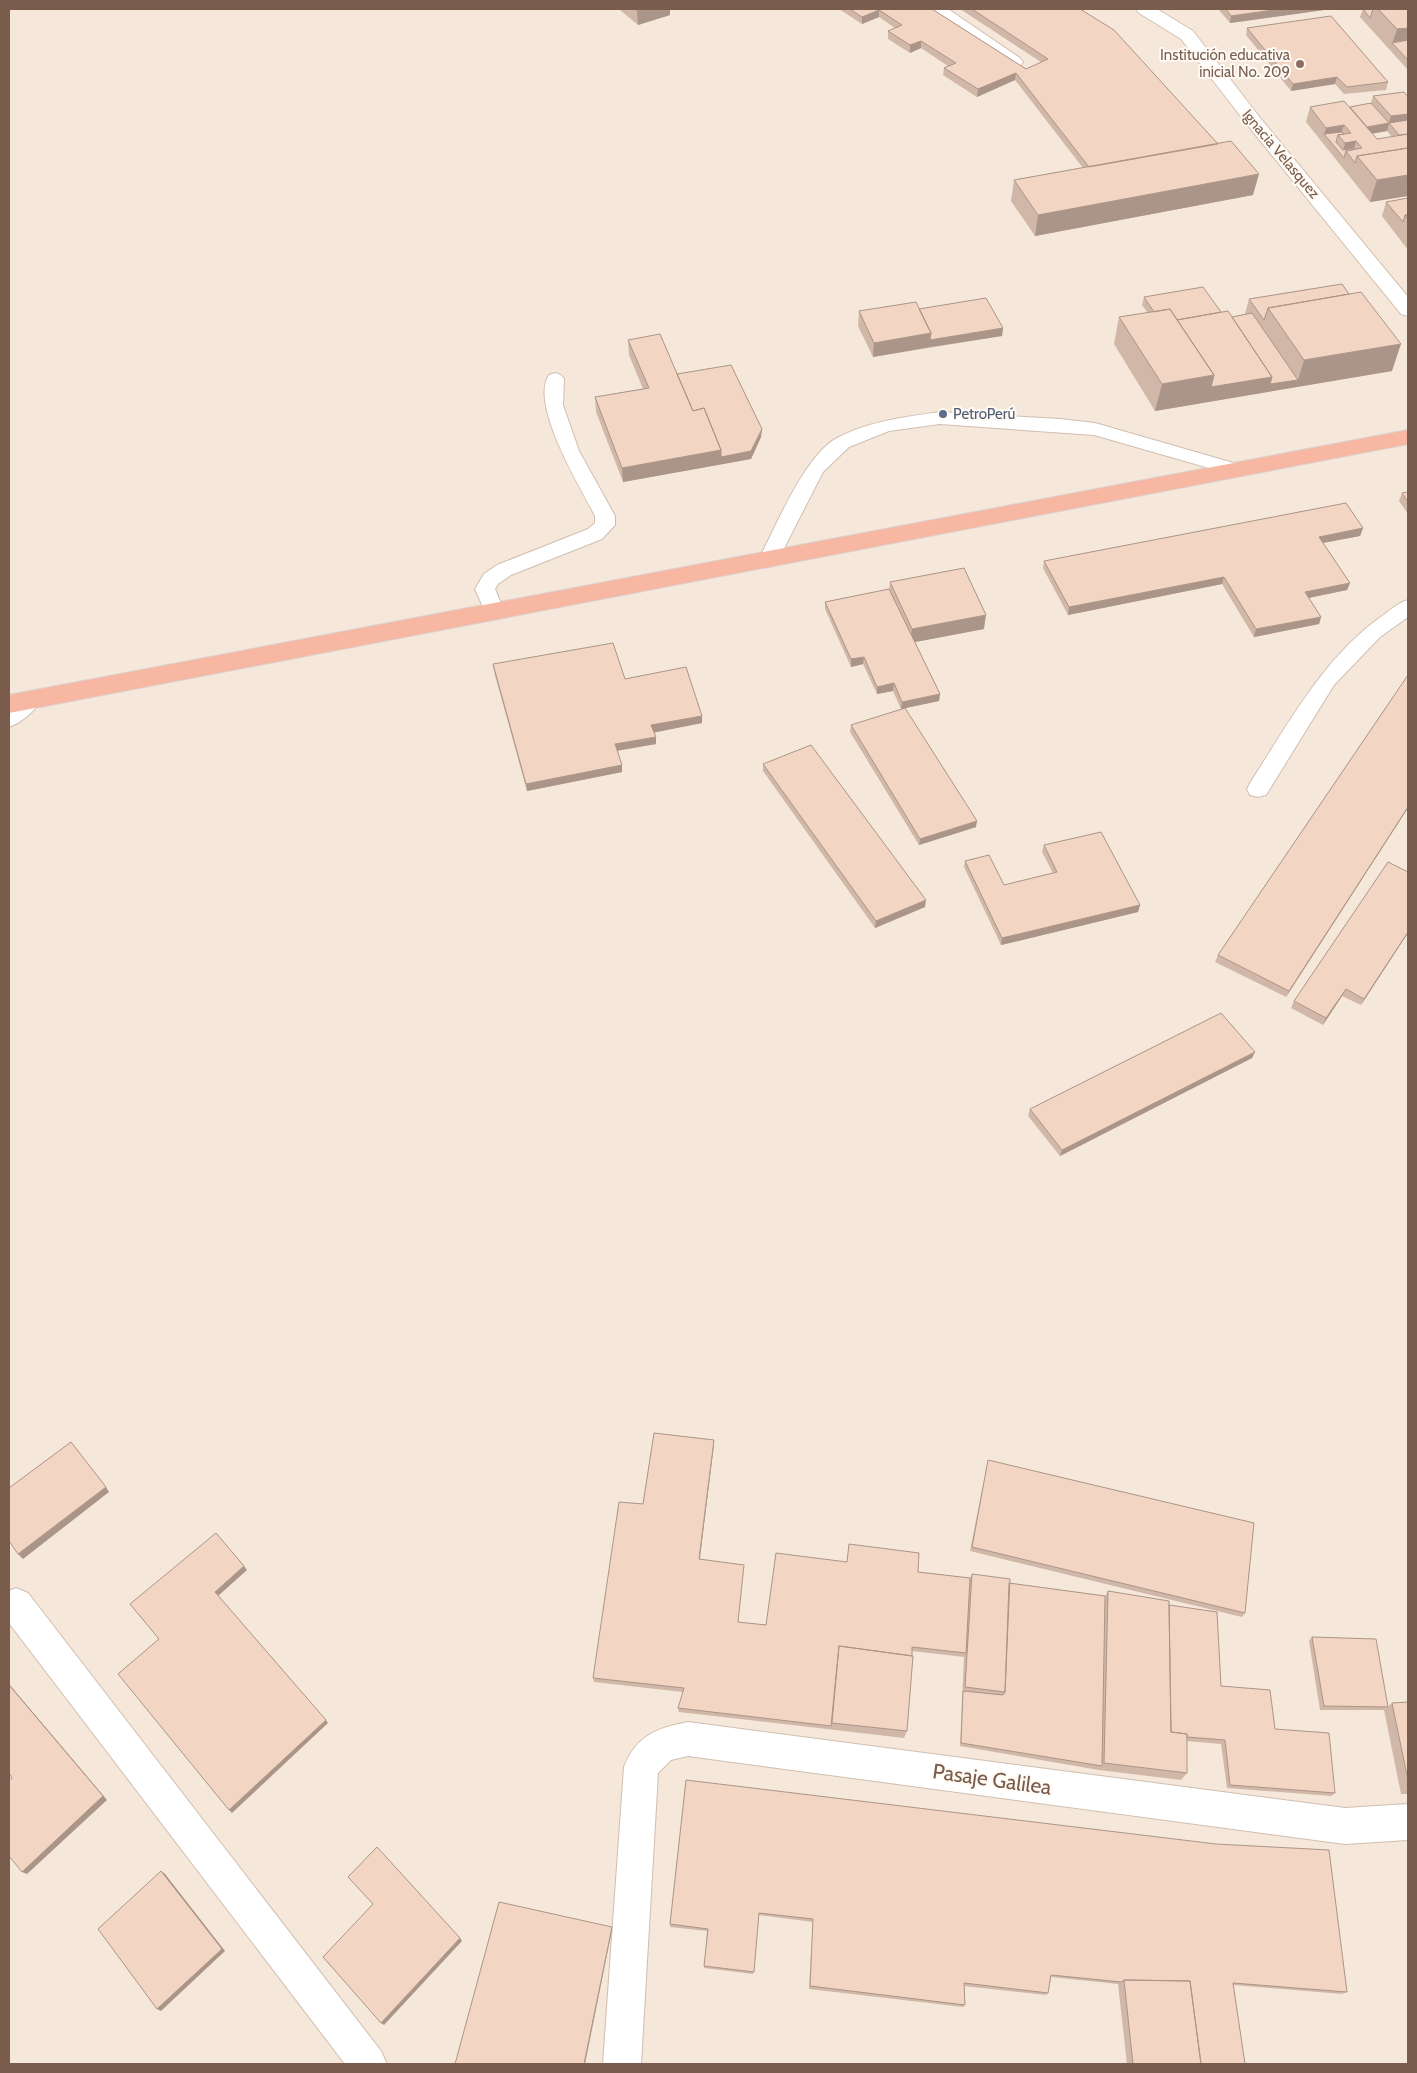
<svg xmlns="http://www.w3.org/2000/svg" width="1417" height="2073" viewBox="0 0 1417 2073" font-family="Cabin,sans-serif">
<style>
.residential{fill:#f5e8da}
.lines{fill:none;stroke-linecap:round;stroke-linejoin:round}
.lane-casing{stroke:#d1beb0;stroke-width:2}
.street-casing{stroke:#d1beb0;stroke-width:2}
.secondary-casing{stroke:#d6c0b0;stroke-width:2}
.highway-casing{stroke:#dad1cd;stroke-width:2}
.lane{fill:#fff;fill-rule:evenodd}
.street{fill:#fff;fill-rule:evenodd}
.secondary{fill:#fff;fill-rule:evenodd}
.highway{fill:#f7b7a3;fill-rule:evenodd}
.wall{fill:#d1b7a8;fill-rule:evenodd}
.shaded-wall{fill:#aa9588}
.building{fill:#f3d5c3;stroke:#aa9588}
.education-dot{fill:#8d6e63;stroke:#fffaf3;stroke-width:2}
.service-dot{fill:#5c6f8a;stroke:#fffaf3;stroke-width:2}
.labels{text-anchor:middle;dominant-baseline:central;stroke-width:4;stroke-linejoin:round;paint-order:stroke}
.far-education-label{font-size:15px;fill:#785e54;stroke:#fffaf3;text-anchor:end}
.far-street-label{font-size:15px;fill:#7a5c4d;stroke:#fffaf3}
.far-service-label{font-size:15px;fill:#4e5e75;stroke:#fffaf3;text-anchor:start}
.near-street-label{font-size:21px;fill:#7a5c4d;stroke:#fffaf3}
</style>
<rect width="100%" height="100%" fill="#fdf6ec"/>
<path class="residential" d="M9 9H1408V2064H9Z"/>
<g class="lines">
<defs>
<path id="lane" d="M555 373 561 375 564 379 563 405 579 451 615 516V525L602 539 511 575 498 584 495 589 504 611 501 616 494 618 487 616 475 589 484 574 497 565 588 529 595 523V516C581 488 529 404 549 375Z
M940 412 1060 419 1095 423 1244 466 1246 470 1244 474 1237 476 1094 435 940 424 889 431 849 447 823 472 776 564 769 566 762 564 759 559C776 526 805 455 837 438 869 421 905 417 940 412Z
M1408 600V617L1380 637 1334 685 1266 795 1258 797 1250 795 1247 789 1250 783C1289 723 1323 658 1382 616 1390 610 1398 603 1408 600Z
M32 691 39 694 42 699C36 710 21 723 9 727V707L25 694Z"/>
<path id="street" d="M928 9H948L1020 58 1023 62 1020 66 1014 67 1008 66 931 13Z
M16 1588 28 1593 381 2051 387 2064H345L9 1623V1591Z
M688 1722 1345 1808 1408 1804V1840L1345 1844 688 1756 671 1760 658 1773 641 2064H603L624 1767C636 1736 656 1728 688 1722Z"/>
<path id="secondary" d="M1136 9H1157L1193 31 1261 119 1408 297V316L1401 314 1249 127 1181 39 1139 13Z"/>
<path id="highway" d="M1408 430V444L9 713V695Z"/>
</defs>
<use href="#lane" class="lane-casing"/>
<use href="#street" class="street-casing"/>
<use href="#secondary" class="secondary-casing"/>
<use href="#highway" class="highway-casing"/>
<use href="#lane" class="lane"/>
<use href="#street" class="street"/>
<use href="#secondary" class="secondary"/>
<use href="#highway" class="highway"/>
</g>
<path class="wall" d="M620 9H670V15L638 25 620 10Z
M839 9H932L1026 69 1041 62 960 9H1080L1253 195 1035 236 1011 201 1014 180 1083 168 1015 80 977 97 943 75 944 68 948 66 921 48 910 53 888 39V31L895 28 879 17 862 24Z
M1218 9H1331L1230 23Z
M1363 9H1408V70L1360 17Z
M1247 28 1388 82 1386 90 1344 94 1335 84 1291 91 1246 35Z
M1373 96 1408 97V196L1370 202 1306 122 1310 107H1349L1371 103ZM1387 131 1392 137 1377 139 1372 134Z
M1408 198V250L1382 216 1386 202Z
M1342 284 1392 371 1155 411 1114 344 1119 317 1148 313 1142 305 1144 297 1221 312 1232 317 1245 314 1249 299Z
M919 309 1003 328 1002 336 873 357 858 326 859 311Z
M628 340 677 374 761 437 751 459 623 482 596 412 595 397 643 389 629 355Z
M1408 492V514L1399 501 1402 493Z
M1363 528 1360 536 1323 543 1350 583 1347 590 1309 598 1321 617 1319 624 1254 637 1222 584 1068 615 1043 568 1044 561Z
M890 582 984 629 915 642 940 694 939 701 901 709 893 691 877 694 863 664 851 667 825 609V602L889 589Z
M493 664 625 679 702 716V723L654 732 656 744 617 751 622 772 527 791 494 672Z
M1408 675V808L1286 997 1215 962 1218 955Z
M851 725 976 827 919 845 850 732Z
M763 764 925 907 875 928 763 771Z
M1044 845 1140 905 1138 912 1001 945 964 867 965 861 1004 885 1053 873 1042 852Z
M1408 933 1361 1005 1342 996 1323 1025 1291 1008 1294 1001Z
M1252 1058 1060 1156 1028 1116 1030 1109Z
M714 1440 700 1559 738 1622 766 1625 847 1562 849 1544 918 1572 970 1578 972 1574 1009 1583 1105 1596 1108 1591 1169 1605 1221 1686 1275 1729 1335 1793 1331 1796 1227 1788 1221 1744 1187 1741V1773L1181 1780 1099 1770 960 1746 964 1657 912 1651 907 1731 904 1738 679 1712 678 1708 683 1692 594 1682 593 1678 643 1504Z
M988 1460 1245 1613 1242 1617 970 1551 987 1465Z
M1312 1637 1388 1707 1384 1710H1320L1309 1641Z
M1408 1702V1794H1401L1384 1710 1392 1703Z
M686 1780 1347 1992 1342 1994 1233 1985 1245 2064H1127L1118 1984 1051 1977 1048 1993 1046 1995 964 1986 965 2005 963 2007 809 1989 813 1922 759 1915 753 1974 704 1968 707 1931 670 1927V1924Z"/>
<path class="shaded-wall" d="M643 9H670V15L638 25 637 11Z
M1274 9H1311L1310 12 1230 23 1231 16Z
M1311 9H1331L1310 12Z
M879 10V17L862 24V17Z
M1408 28V48L1392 43 1390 50 1397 29Z
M921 41V48L910 53V45Z
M1016 73 1015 80 977 97 978 89Z
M1337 77 1335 84 1291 91 1293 84Z
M1408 114V128L1389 123 1391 116Z
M1389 123 1387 131 1358 136 1360 129Z
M1344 125 1340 137 1338 135H1324L1326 128Z
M1356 141 1352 156 1346 151 1342 155 1345 143Z
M1259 174 1253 195 1035 236 1038 215Z
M1408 175V196L1370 202 1377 180Z
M1003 328 1002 336 930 347V340Z
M931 333 930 347 873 357 874 343Z
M1401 344 1392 371 1155 411 1162 384 1214 375 1272 377 1298 380 1304 360Z
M762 429 761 437 751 459 623 482 622 468 721 450Z
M1363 528 1360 536 1317 544 1319 537Z
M1224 577 1222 584 1068 615 1069 607Z
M1350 583 1347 590 1303 599 1305 592Z
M986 615 984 629 910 643 912 629Z
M1321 617 1319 624 1254 637 1256 629Z
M864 657 863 664 851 667V659Z
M894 683 893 691 877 694V687Z
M940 694 939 701 901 709 902 702Z
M702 716V723L652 733 651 725Z
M656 737V744L615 751V744Z
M622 765V772L527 791 526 784Z
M1408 807V808L1286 997 1289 991Z
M977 821 976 827 919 845 920 839Z
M926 900 925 907 875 928 876 921Z
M1140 905 1138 912 1001 945 1002 938Z
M1408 932V933L1361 1005 1364 999Z
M1346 989 1342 996 1323 1025 1326 1018Z
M1255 1052 1252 1058 1060 1156 1062 1150Z
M714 1440V1445L699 1564V1559Z
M106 1487 109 1492 23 1559 18 1554Z
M244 1566 247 1570 218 1596 215 1592Z
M9 1684 107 1800 27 1874 22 1872Z
M326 1720 328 1723 232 1813 229 1810Z
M161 1871 165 1874 225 1951 161 2011 157 2009Z
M612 1927V1930L585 2064H584Z
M460 1938 462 1941 384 2025 381 2023Z"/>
<path class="building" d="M635 9H643L637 11Z
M850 9H932L1026 69 1048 59 972 9H1080L1114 30 1218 144 1089 167 1016 73 978 89 944 68 956 63 921 41 910 45 888 31 902 25 879 10 862 17Z
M1226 9H1280L1231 16Z
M1363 9H1373L1370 18Z
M1378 9H1408V28L1397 29Z
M1331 16 1388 82 1347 87 1337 77 1293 84 1247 28Z
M1408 40V55L1407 59 1392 43Z
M1404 92 1408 97V114L1391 116 1373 96Z
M1344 101 1377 139 1408 134V148L1357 156 1355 163 1346 151 1362 148 1356 141 1345 143 1338 135 1351 133 1344 125 1326 128 1310 107Z
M1371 103 1389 123 1408 120V134L1399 135 1389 123 1367 127 1350 107Z
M1342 132 1344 134 1338 135 1336 142 1343 150 1354 148 1355 149 1346 151 1344 158 1324 134Z
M1231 141 1259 174 1038 215 1014 180Z
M1408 148V175L1377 180 1357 156Z
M1408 198V215H1405L1403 222 1386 202Z
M1405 215H1408V220Z
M1342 284 1349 294 1268 308 1264 320 1249 299Z
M1203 287 1221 312 1177 320 1170 309 1154 312 1144 297Z
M1361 292 1401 344 1304 360 1268 308Z
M986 298 1003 328 930 340 931 333 919 309Z
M916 302 931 333 874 343 859 311Z
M1170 309 1214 375 1162 384 1119 317Z
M1228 311 1272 377 1211 387 1214 375 1177 320Z
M1252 313 1298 380 1270 384 1272 377 1232 317Z
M660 334 693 411 704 408 721 450 622 468 595 397 649 388 628 340Z
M731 365 762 429 751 451 721 457V450L704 408 693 411 677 374Z
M1408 492V502L1402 493Z
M1346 503 1363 528 1319 537 1350 583 1305 592 1321 617 1256 629 1224 577 1069 607 1044 561Z
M964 568 986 615 912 629 890 582Z
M889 589 940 694 902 702 894 683 877 687 864 657 851 659 825 602Z
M613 643 625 679 686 667 702 716 651 725 656 737 615 744 622 765 526 784 493 664Z
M1408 675V807L1289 991 1218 955Z
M905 708 977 821 920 839 851 725Z
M811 745 926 900 876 921 763 764Z
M1101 832 1140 905 1002 938 965 861 989 855 1004 885 1057 872 1044 845Z
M1388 862 1408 872V932L1364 999 1346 989 1326 1018 1294 1001Z
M1221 1013 1255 1052 1062 1150 1030 1109Z
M654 1433 714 1440 699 1559 744 1565 738 1622 766 1625 776 1553 847 1562 849 1544 919 1553 918 1572 970 1578 966 1653 912 1647V1656L839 1646 831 1726 678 1708 684 1688 593 1678 619 1502 643 1504Z
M71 1442 106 1487 18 1554 9 1541V1488Z
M988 1460 1254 1523 1245 1613 972 1547Z
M216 1533 244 1566 215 1592 326 1720 229 1810 118 1674 159 1639 130 1604Z
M972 1574 1010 1579 1005 1692 965 1687Z
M1009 1583 1105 1596 1102 1766 961 1743 963 1691 1003 1695 1005 1692Z
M1108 1591 1169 1601 1171 1732 1187 1734V1773L1104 1763Z
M1169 1605 1217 1612 1221 1686 1270 1690 1275 1729 1329 1733 1335 1793 1230 1785 1225 1740 1187 1737V1734L1171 1732Z
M1312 1637 1376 1639 1388 1707 1324 1706Z
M839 1646 913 1656 907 1731 832 1723Z
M9 1685 103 1796 22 1872 9 1856V1781L12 1778 9 1773Z
M1408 1702V1780L1392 1703Z
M686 1780 1216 1844 1329 1850 1347 1992 1233 1983 1245 2064H1201L1190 1981 1124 1980 1121 1982 1051 1975 1048 1993 964 1983 965 2005 810 1986 813 1919 759 1913 754 1972 704 1966 708 1929 670 1924Z
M377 1847 460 1938 381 2023 323 1957 373 1904 348 1877Z
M161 1871 222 1949 157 2009 98 1929Z
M499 1902 612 1927 584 2064H455Z
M1124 1980 1190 1981 1201 2064H1133Z"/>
<circle class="education-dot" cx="1300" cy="64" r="5"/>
<circle class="service-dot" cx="943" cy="414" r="5"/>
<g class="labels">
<g class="far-education-label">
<text x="1290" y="55">Institución educativa<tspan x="1290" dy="17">inicial No. 209</tspan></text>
</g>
<g class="far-street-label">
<text transform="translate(1281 154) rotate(50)">Ignacia Velasquez</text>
</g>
<g class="far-service-label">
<text x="953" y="414">PetroPerú</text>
</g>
<g class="near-street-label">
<text transform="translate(992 1779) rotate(8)">Pasaje Galilea</text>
</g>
</g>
<rect width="1417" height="2073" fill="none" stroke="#7a5c4d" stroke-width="20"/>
</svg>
